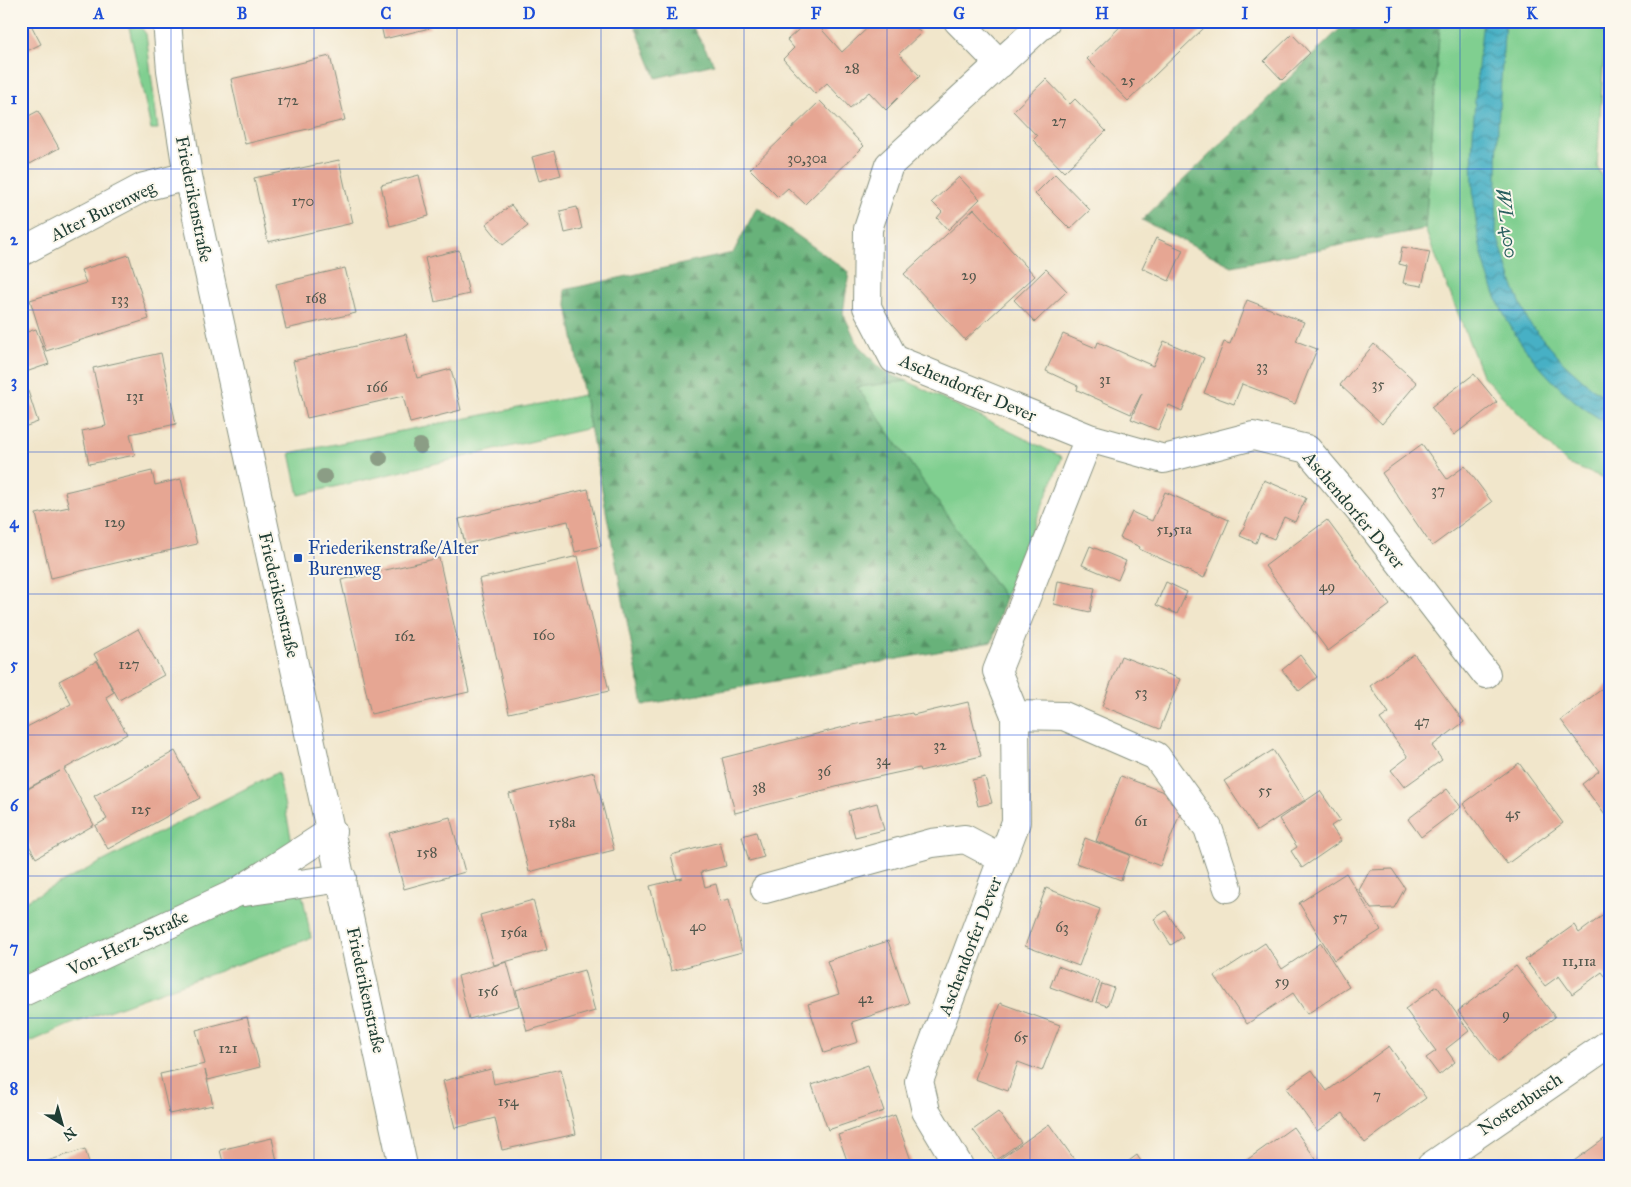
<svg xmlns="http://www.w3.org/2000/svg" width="1631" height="1187" viewBox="0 0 1631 1187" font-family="'IM FELL Great Primer',serif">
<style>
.green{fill:#80cf90;stroke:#508662}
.forest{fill:url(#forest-firs);stroke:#447857}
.water{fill:url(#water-waves);stroke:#32767c}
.building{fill:#e6a693}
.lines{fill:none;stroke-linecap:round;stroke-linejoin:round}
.minor-casing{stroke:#889280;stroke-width:30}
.minor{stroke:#fff;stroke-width:28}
.tree{fill:#8b9d85}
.grid{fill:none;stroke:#1d4ed8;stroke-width:1;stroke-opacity:0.55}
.transit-dot{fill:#1a4fb4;stroke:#fbf7ec;stroke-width:2}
.labels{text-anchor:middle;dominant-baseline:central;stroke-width:4;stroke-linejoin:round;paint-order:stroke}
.number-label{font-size:15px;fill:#51574c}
.street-label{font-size:18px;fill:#1f3d34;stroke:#fbf7ec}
.transit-label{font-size:18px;fill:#164399;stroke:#fbf7ec;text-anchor:start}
.water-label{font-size:19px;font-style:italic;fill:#2b6060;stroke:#fbf7ec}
.neatline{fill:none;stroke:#1d4ed8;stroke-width:2}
.grid-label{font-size:16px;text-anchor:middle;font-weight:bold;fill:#1d4ed8}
</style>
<defs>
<pattern id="forest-firs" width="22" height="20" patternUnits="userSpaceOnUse" patternTransform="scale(1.25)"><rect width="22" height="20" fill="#68b27a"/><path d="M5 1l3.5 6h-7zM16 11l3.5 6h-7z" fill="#559265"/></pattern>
<pattern id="water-waves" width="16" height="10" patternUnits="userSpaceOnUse" patternTransform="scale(1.25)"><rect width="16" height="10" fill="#46b0c5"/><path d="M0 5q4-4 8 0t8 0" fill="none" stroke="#3a90a1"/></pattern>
</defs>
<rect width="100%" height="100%" fill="#fbf7ec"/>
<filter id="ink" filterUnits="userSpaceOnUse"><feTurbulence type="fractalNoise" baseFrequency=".02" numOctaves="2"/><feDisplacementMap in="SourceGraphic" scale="10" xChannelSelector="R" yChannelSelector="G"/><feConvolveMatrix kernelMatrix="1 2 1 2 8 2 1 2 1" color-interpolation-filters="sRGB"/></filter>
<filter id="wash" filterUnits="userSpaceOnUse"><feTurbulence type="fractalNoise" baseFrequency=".0096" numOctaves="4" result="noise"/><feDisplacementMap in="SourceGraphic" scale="20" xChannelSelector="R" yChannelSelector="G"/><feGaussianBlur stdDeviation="1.12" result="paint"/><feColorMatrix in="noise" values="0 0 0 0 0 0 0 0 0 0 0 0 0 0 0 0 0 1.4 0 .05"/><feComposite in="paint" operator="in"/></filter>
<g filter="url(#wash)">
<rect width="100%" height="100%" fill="#f1e6cb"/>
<path class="green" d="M1440 21H1606L1597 166 1610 194V480L1567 464 1482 375 1425 229Z
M140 26 146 34 158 129H151L129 27Z
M907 381 1062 457 1005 598 857 387Z
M584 395 590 428 299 495 290 453Z
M278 772 311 938 69 1025 21 1046V903Z"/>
<path class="forest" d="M633 21H689L714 64 656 78Z
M1348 21H1440L1425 229 1232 266 1142 220Z
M757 207 849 272 843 313 858 345 884 372 907 381 857 387 1005 598 992 642 643 705 564 290 733 253Z"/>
<path class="water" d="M1483 21H1505L1498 124 1496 232 1514 288 1529 323 1563 362 1592 388 1610 400V425C1582 409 1561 391 1540 367 1453 269 1470 142 1483 21Z"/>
<g id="blocks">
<path class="building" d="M21 21H29L41 44 21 54Z
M380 21H429L430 28 384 39Z
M808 21H814L842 52 875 21H910L921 33 899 54 920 76 886 110 869 92 850 108 827 83 815 94 783 59 794 48 787 40Z
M1126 21H1199L1205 27 1128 101 1087 59Z
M1292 34 1310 53 1282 80 1264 61Z
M330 56 345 120 245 144 231 79Z
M1046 79 1070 104 1075 99 1106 131 1064 172 1033 140 1037 136 1013 111Z
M820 101 864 146 805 204 788 188 778 197 750 169Z
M38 111 59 148 30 164 27 158 21 161V120Z
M554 151 561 175 539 181 532 157Z
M339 160 353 223 268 242 254 178Z
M1055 174 1090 210 1070 229 1035 194Z
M419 175 429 216 390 226 381 185Z
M959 177 980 199 948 230 937 218 942 212 932 202Z
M511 205 528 226 503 245 486 224Z
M577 207 582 229 565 233 560 211Z
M974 209 1035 276 965 340 904 274Z
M1156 238 1183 250 1169 281 1142 268Z
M1402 247 1430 252 1422 286 1403 283 1407 266 1399 264Z
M459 250 469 294 435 302 425 258Z
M129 255 149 319 46 351 30 300 86 283 81 270Z
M345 268 356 313 286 329 276 284Z
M1046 269 1067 291 1035 322 1014 300Z
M1247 300 1304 322 1296 341 1317 349 1295 404 1242 384 1234 404 1204 393 1224 342 1230 344Z
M36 329 49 364 23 373 21 334Z
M406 334 417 378 451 369 461 410 410 423 403 396 307 418 293 361Z
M1063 334 1096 348 1098 342 1153 366 1164 341 1204 358 1182 411 1169 405 1158 430 1131 419 1142 393 1131 414 1077 390 1078 386 1046 371Z
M1374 344 1417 383 1382 424 1340 385Z
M161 353 176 424 130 434 135 455 89 464 82 431 106 426 93 368Z
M1474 374 1497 402 1454 435 1431 407Z
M27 388 38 422 21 428V389Z
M1422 444 1447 479 1465 466 1492 502 1432 546 1382 473Z
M152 471 155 485 181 479 197 544 51 578 36 514 69 507 65 492Z
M1264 480 1306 498 1295 522 1284 517 1274 539 1260 533 1256 543 1240 536Z
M588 489 601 546 575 552 568 521 465 544 459 519Z
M1165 492 1229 520 1204 578 1139 549 1140 547 1120 538 1132 512 1152 521Z
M1327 520 1390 605 1328 651 1265 566Z
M1090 546 1126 561 1118 580 1082 565Z
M578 556 609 691 509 713 479 579Z
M439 558 469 692 371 714 341 580Z
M1058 581 1095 588 1090 612 1054 604Z
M1166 582 1187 592 1177 614 1156 605Z
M138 629 164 675 119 700 94 654Z
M1414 654 1464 722 1432 746 1442 760 1404 787 1391 770 1408 757 1380 719 1389 713 1370 686Z
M1300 655 1317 677 1299 691 1282 670Z
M1121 656 1180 679 1160 729 1102 706Z
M97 661 114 692 106 697 127 734 64 769 94 825 36 858 21 831V793L60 771 21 792V730L71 704 59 681Z
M1610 683V812L1605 815 1582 784 1599 771 1561 720Z
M968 702 981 756 920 771 919 768 859 781 735 813 722 758 848 726 912 713 913 715Z
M1273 750 1305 800 1257 831 1224 781Z
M175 751 200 798 108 849 95 826 107 819 94 796Z
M1519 763 1563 823 1507 864 1463 804Z
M594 772 614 850 529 872 509 794Z
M1121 776 1185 800 1160 866 1096 841Z
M985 777 992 803 978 806 972 780Z
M1447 789 1461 807 1421 837 1408 819Z
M1320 791 1340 820 1331 826 1341 841 1302 868 1291 851 1297 847 1279 819Z
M877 803 884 830 855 837 848 811Z
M450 817 465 872 404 889 389 833Z
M756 832 764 857 749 861 742 836Z
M1085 838 1130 855 1121 880 1076 863Z
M720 842 726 866 701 872 705 887 716 884 720 901 729 899 742 952 671 971 650 886 683 878 677 879 671 855Z
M1392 869 1405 888 1394 908 1371 909 1359 890 1370 870Z
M1346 873 1381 930 1334 960 1299 903Z
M1046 888 1100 909 1079 966 1025 946Z
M533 900 547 950 494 965 480 915Z
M1610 910V979L1608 980 1602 972 1572 994 1559 976 1545 986 1525 960 1574 925 1579 933Z
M1166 911 1183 937 1171 945 1154 919Z
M888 941 909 1003 852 1022 858 1042 824 1053 808 1004 839 994 827 961Z
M1265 943 1282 969 1321 943 1349 987 1307 1014 1293 993 1247 1024 1215 976Z
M507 962 519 1006 469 1019 458 976Z
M1058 966 1100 982 1092 1002 1050 987Z
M1516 966 1555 1017 1497 1062 1458 1011Z
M584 970 595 1011 527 1031 516 990Z
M1102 984 1114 988 1107 1006 1096 1002Z
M1437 986 1469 1031 1446 1049 1455 1062 1439 1075 1426 1058 1436 1051 1405 1009Z
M1000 1003 1060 1025 1042 1071 1018 1062 1008 1091 975 1079 985 1051 983 1050Z
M247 1017 260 1067 208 1080 205 1070 213 1105 169 1114 160 1074 205 1064 196 1030Z
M1389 1046 1426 1098 1365 1143 1343 1113 1317 1131 1286 1088 1312 1070 1327 1091Z
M868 1065 884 1111 828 1130 812 1085Z
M491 1069 494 1084 561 1069 576 1134 502 1150 495 1118 455 1128 443 1081Z
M998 1112 1021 1142 996 1160 973 1130Z
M895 1115 913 1166H849L838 1135Z
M1049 1124 1079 1166H1005L1000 1159Z
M1293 1127 1321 1166H1247L1244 1162Z
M1607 1137 1610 1141V1166H1567Z
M272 1138 278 1166H224L220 1150Z
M85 1149 90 1166H35V1165Z
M1137 1155 1144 1166H1122Z"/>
</g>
</g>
<g filter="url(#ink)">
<use href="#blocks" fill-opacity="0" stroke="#889280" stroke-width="1"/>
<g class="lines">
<defs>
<path id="minor" d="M167 21 171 70 188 176 403 1166
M958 21 1000 64
M1046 21 889 165 868 229 867 307 894 359 1089 438
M21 252 144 187 188 176
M1015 715 1064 716 1156 756 1208 828 1228 888
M765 889 932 843 965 839 1003 859
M244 892 342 878
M21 993 236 893 332 831
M959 1166 926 1111 919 1081 1016 822 1015 715 997 671 1089 438 1164 459 1253 436 1307 449 1365 517 1486 674
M1431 1166 1610 1043"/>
</defs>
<use href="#minor" class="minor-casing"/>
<use href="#minor" class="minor"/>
</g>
<g class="tree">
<circle cx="420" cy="446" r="8"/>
<circle cx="380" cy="458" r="8"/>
<circle cx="324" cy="477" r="8"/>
</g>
</g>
<path class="grid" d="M171 21V1166M314 21V1166M457 21V1166M601 21V1166M744 21V1166M887 21V1166M1030 21V1166M1174 21V1166M1317 21V1166M1460 21V1166M21 169H1610M21 310H1610M21 452H1610M21 594H1610M21 735H1610M21 876H1610M21 1018H1610"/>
<rect class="transit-dot" x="293" y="553" width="10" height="10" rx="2.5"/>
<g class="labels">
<g class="number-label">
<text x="852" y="68">28</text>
<text x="1128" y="80">25</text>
<text x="288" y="100">172</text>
<text x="1059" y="121">27</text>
<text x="807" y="158">30,30a</text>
<text x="303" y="201">170</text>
<text x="969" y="275">29</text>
<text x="316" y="298">168</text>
<text x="120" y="299">133</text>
<text x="1262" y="366">33</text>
<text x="1105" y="379">31</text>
<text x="1378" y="384">35</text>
<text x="377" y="387">166</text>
<text x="135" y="396">131</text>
<text x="1438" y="490">37</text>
<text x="115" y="522">129</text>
<text x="1174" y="529">51,51a</text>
<text x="1327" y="586">49</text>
<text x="544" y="635">160</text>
<text x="405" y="636">162</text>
<text x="129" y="664">127</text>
<text x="1141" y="692">53</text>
<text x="1422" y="721">47</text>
<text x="940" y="745">32</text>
<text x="883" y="760">34</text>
<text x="824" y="771">36</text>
<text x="759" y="787">38</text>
<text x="1265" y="790">55</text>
<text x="141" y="809">125</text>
<text x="1513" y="813">45</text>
<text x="1141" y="821">61</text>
<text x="562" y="822">158a</text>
<text x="427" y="852">158</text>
<text x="1340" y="917">57</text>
<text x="698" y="926">40</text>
<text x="1062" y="927">63</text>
<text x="514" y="932">156a</text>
<text x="1579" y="961">11,11a</text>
<text x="1282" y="981">59</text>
<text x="488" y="991">156</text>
<text x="866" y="998">42</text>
<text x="1506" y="1014">9</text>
<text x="1021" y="1037">65</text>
<text x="228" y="1048">121</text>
<text x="1377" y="1095">7</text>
<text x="508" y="1101">154</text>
</g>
<g class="street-label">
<text transform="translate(194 199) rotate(79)">Friederikenstraße</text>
<text transform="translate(103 211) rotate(-26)">Alter Burenweg</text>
<text transform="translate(968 388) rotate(23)">Aschendorfer Dever</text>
<text transform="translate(1354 510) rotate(50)">Aschendorfer Dever</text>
<text transform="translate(279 595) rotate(77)">Friederikenstraße</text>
<text transform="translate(128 943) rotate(-25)">Von-Herz-Straße</text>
<text transform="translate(970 946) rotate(-69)">Aschendorfer Dever</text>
<text transform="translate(366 990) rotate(78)">Friederikenstraße</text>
<text transform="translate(1520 1104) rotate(-34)">Nostenbusch</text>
</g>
<g class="transit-label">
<text x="308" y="548">Friederikenstraße/Alter<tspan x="308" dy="21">Burenweg</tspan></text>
</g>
<g class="water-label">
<text transform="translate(1507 223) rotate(82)">WL 400</text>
</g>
</g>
<rect width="1631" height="1187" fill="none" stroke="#fbf7ec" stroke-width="55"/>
<g transform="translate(62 1124) rotate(143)" stroke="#fbf7ec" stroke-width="4" paint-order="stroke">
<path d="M0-4L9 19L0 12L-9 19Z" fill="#1f3d34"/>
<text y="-8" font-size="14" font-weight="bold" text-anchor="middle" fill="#1f3d34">N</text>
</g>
<rect x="28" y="28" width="1576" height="1132" class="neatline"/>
<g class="grid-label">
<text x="99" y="19">A</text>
<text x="242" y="19">B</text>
<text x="386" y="19">C</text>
<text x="529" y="19">D</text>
<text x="672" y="19">E</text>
<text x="816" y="19">F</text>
<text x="959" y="19">G</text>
<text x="1102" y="19">H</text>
<text x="1245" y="19">I</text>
<text x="1389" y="19">J</text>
<text x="1532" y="19">K</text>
<text x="14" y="104">1</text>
<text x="14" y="245">2</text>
<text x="14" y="387">3</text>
<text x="14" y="528">4</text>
<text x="14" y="670">5</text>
<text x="14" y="811">6</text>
<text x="14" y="953">7</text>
<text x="14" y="1094">8</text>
</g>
</svg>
